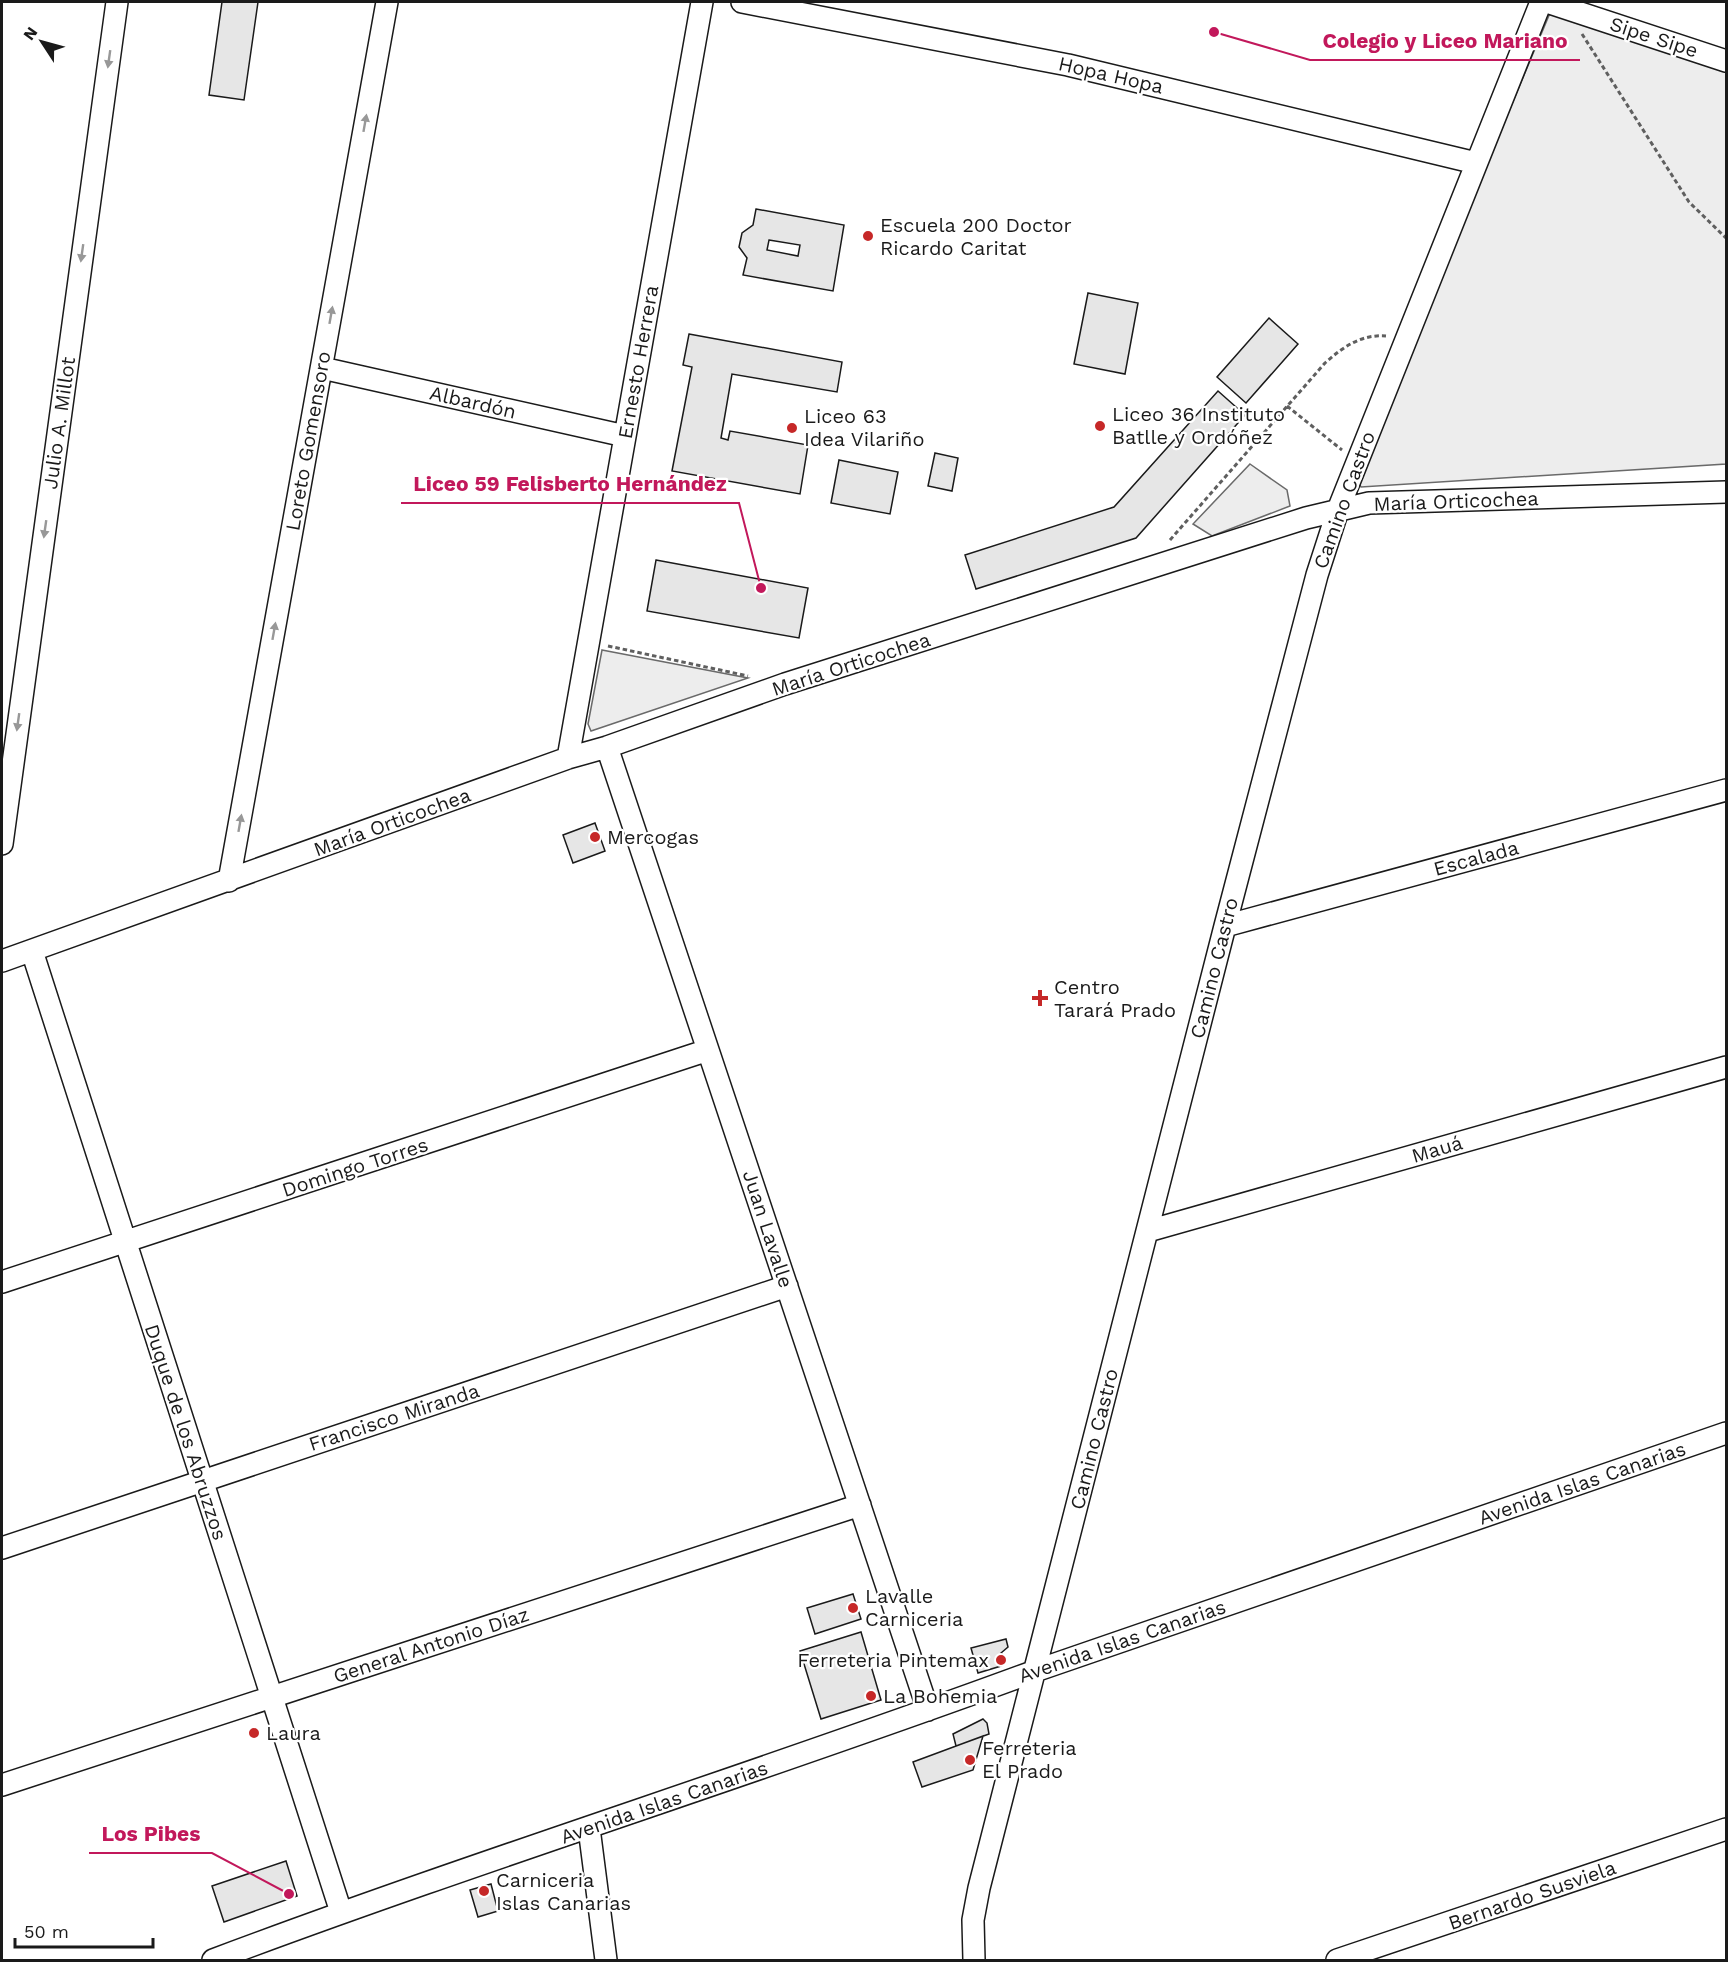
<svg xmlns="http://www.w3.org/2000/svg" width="1728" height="1962" viewBox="0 0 1728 1962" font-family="'Work Sans',sans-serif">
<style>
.built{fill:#ededed;stroke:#6a6a6a;stroke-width:1.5}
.building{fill:#e6e6e6;stroke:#1a1a1a;stroke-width:1.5;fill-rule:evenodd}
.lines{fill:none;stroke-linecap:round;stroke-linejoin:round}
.minor-casing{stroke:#1a1a1a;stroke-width:24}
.path{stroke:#5f5f5f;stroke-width:3;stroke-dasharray:4.5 3;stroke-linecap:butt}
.minor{stroke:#fff;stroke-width:21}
.oneway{fill:#989898}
.poi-dot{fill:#c62828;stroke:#fff;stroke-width:2}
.labels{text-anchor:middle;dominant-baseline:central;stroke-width:4.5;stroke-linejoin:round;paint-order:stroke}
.street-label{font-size:20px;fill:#1a1a1a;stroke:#fff}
.poi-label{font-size:20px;fill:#1a1a1a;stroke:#fff;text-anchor:start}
.leader{fill:none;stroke:#c2185b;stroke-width:2}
.callout-dot{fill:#c2185b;stroke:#fff;stroke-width:2}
.callout-label{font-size:21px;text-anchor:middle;font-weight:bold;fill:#c2185b;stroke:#fff;stroke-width:4.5;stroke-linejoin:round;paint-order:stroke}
</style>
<rect width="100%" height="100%" fill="#fff"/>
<path class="built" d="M1550 13 1726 67V464L1361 487 1356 476Z
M1250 464 1287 490 1290 506 1212 536 1193 524Z
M602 650 748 678 591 731 588 724Z"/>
<path class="building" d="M222 2H258L244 100 209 95Z
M756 209 844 225 833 291 743 275 747 258 739 247 742 233 753 225ZM769 240 800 245 798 256 767 250Z
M1088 293 1138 303 1125 374 1074 364Z
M1269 318 1298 344 1246 403 1217 377Z
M689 334 842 362 837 392 732 374 721 438 728 440 730 431 808 445 800 494 672 471 692 367 683 365Z
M1218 391 1245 415 1136 538 976 589 965 555 1114 507Z
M935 453 958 458 952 491 928 486Z
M839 460 898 472 890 514 831 503Z
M656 560 808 588 799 638 647 611Z
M595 823 605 851 573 863 563 835Z
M853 1594 861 1619 815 1634 807 1608Z
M861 1632 881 1700 821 1719 800 1651Z
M1006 1639 1008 1647 1001 1653 1006 1659 1004 1663 1001 1666 978 1673 971 1648Z
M983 1719 987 1723 989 1734 956 1746 953 1734Z
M983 1736 973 1770 922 1787 913 1762Z
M286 1861 297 1896 224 1922 212 1886Z
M491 1884 498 1911 478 1917 470 1890Z"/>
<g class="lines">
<defs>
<path id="minor" d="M742 2 1068 65 1476 163
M1547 2 1726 61
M322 368 625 436
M607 747 928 1710
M568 758 702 2
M2 844 117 2
M229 881 387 2
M1225 926 1726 790
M32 951 341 1912
M2 961 568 758 607 747 785 684 1306 518 1369 503 1726 492
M1148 1231 1726 1067
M2 1282 708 1050
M2 1548 787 1286
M2 1785 860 1505
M589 1828 606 1960
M213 1960C485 1858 762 1772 1035 1671L1726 1433
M974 1960 973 1920 979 1888 1225 926 1317 575 1338 510 1541 2
M1337 1960 1726 1829"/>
</defs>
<use href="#minor" class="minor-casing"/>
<path class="path" d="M1582 34 1689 202 1726 238
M1287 406 1342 450
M1170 540 1325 363C1343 347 1361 334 1386 336
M608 646 748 676"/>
<use href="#minor" class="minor"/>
</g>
<defs><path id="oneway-solid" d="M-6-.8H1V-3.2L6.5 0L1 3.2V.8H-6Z" transform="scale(1.5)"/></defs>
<g class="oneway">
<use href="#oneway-solid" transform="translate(109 59) rotate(98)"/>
<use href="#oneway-solid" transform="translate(365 123) rotate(-80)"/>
<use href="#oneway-solid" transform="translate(82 253) rotate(98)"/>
<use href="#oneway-solid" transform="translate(331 315) rotate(-80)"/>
<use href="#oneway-solid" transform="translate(45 529) rotate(98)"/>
<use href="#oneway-solid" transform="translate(274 631) rotate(-80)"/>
<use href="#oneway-solid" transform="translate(18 722) rotate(98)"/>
<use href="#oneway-solid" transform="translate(240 823) rotate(-80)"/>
</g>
<g class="poi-dot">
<circle cx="868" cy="236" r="6"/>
<circle cx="1100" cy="426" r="6"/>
<circle cx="792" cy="428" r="6"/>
<circle cx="595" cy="837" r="6"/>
<path d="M1037 989h6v6h6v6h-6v6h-6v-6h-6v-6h6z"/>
<circle cx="853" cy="1608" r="6"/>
<circle cx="1001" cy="1660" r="6"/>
<circle cx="871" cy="1696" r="6"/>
<circle cx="254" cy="1733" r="6"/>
<circle cx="970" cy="1760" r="6"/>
<circle cx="484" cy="1891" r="6"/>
</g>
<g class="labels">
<g class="street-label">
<text transform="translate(1654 37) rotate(18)">Sipe Sipe</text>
<text transform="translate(1111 75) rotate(13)">Hopa Hopa</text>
<text transform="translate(638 362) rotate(-80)">Ernesto Herrera</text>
<text transform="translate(473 402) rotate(13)">Albardón</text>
<text transform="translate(59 423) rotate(-82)">Julio A. Millot</text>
<text transform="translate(308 441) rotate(-80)">Loreto Gomensoro</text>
<text transform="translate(1344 500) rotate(-70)">Camino Castro</text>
<text transform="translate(1456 501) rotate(-2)">María Orticochea</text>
<text transform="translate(851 664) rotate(-18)">María Orticochea</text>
<text transform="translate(392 822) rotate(-20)">María Orticochea</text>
<text transform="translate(1476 858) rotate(-15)">Escalada</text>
<text transform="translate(1214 968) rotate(-76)">Camino Castro</text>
<text transform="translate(1437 1149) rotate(-16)">Mauá</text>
<text transform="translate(355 1167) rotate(-18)">Domingo Torres</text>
<text transform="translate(768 1229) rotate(72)">Juan Lavalle</text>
<text transform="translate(394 1417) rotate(-18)">Francisco Miranda</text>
<text transform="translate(186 1432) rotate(72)">Duque de los Abruzzos</text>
<text transform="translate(1094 1439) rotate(-76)">Camino Castro</text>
<text transform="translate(1582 1483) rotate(-19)">Avenida Islas Canarias</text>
<text transform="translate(1122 1641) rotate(-19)">Avenida Islas Canarias</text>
<text transform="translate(431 1645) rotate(-18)">General Antonio Díaz</text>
<text transform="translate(664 1802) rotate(-19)">Avenida Islas Canarias</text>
<text transform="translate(1532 1895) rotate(-19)">Bernardo Susviela</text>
</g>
<g class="poi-label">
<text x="880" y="225">Escuela 200 Doctor<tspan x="880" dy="23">Ricardo Caritat</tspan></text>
<text x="1112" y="414">Liceo 36 Instituto<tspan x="1112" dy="23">Batlle y Ordóñez</tspan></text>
<text x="804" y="416">Liceo 63<tspan x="804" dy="23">Idea Vilariño</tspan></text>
<text x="607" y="837">Mercogas</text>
<text x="1054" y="987">Centro<tspan x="1054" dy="23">Tarará Prado</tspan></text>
<text x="865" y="1596">Lavalle<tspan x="865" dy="23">Carniceria</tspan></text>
<text x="989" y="1660" text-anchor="end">Ferreteria Pintemax</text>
<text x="883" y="1696">La Bohemia</text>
<text x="266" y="1733">Laura</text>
<text x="982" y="1748">Ferreteria<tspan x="982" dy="23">El Prado</tspan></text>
<text x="496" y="1880">Carniceria<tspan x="496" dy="23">Islas Canarias</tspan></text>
</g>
</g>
<path class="leader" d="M1214 32L1310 60H1580M761 588L739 503H401M289 1894L212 1853H89"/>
<g class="callout-dot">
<circle cx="1214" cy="32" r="6"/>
<circle cx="761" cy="588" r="6"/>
<circle cx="289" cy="1894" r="6"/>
</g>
<g class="callout-label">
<text x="1445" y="48">Colegio y Liceo Mariano</text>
<text x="570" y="491">Liceo 59 Felisberto Hernández</text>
<text x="151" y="1841">Los Pibes</text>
</g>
<rect width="1728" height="1962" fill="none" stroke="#1a1a1a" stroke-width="6"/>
<g transform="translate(42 42) rotate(306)" stroke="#ffffff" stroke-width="4.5" paint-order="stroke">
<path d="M0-4.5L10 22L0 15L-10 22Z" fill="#1a1a1a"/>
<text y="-9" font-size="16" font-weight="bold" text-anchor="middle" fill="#1a1a1a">N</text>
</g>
<path d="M15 1938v9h138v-9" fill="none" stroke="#1a1a1a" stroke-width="3"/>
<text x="24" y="1938" font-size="18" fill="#1a1a1a" stroke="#ffffff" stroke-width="4.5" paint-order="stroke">50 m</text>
</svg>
